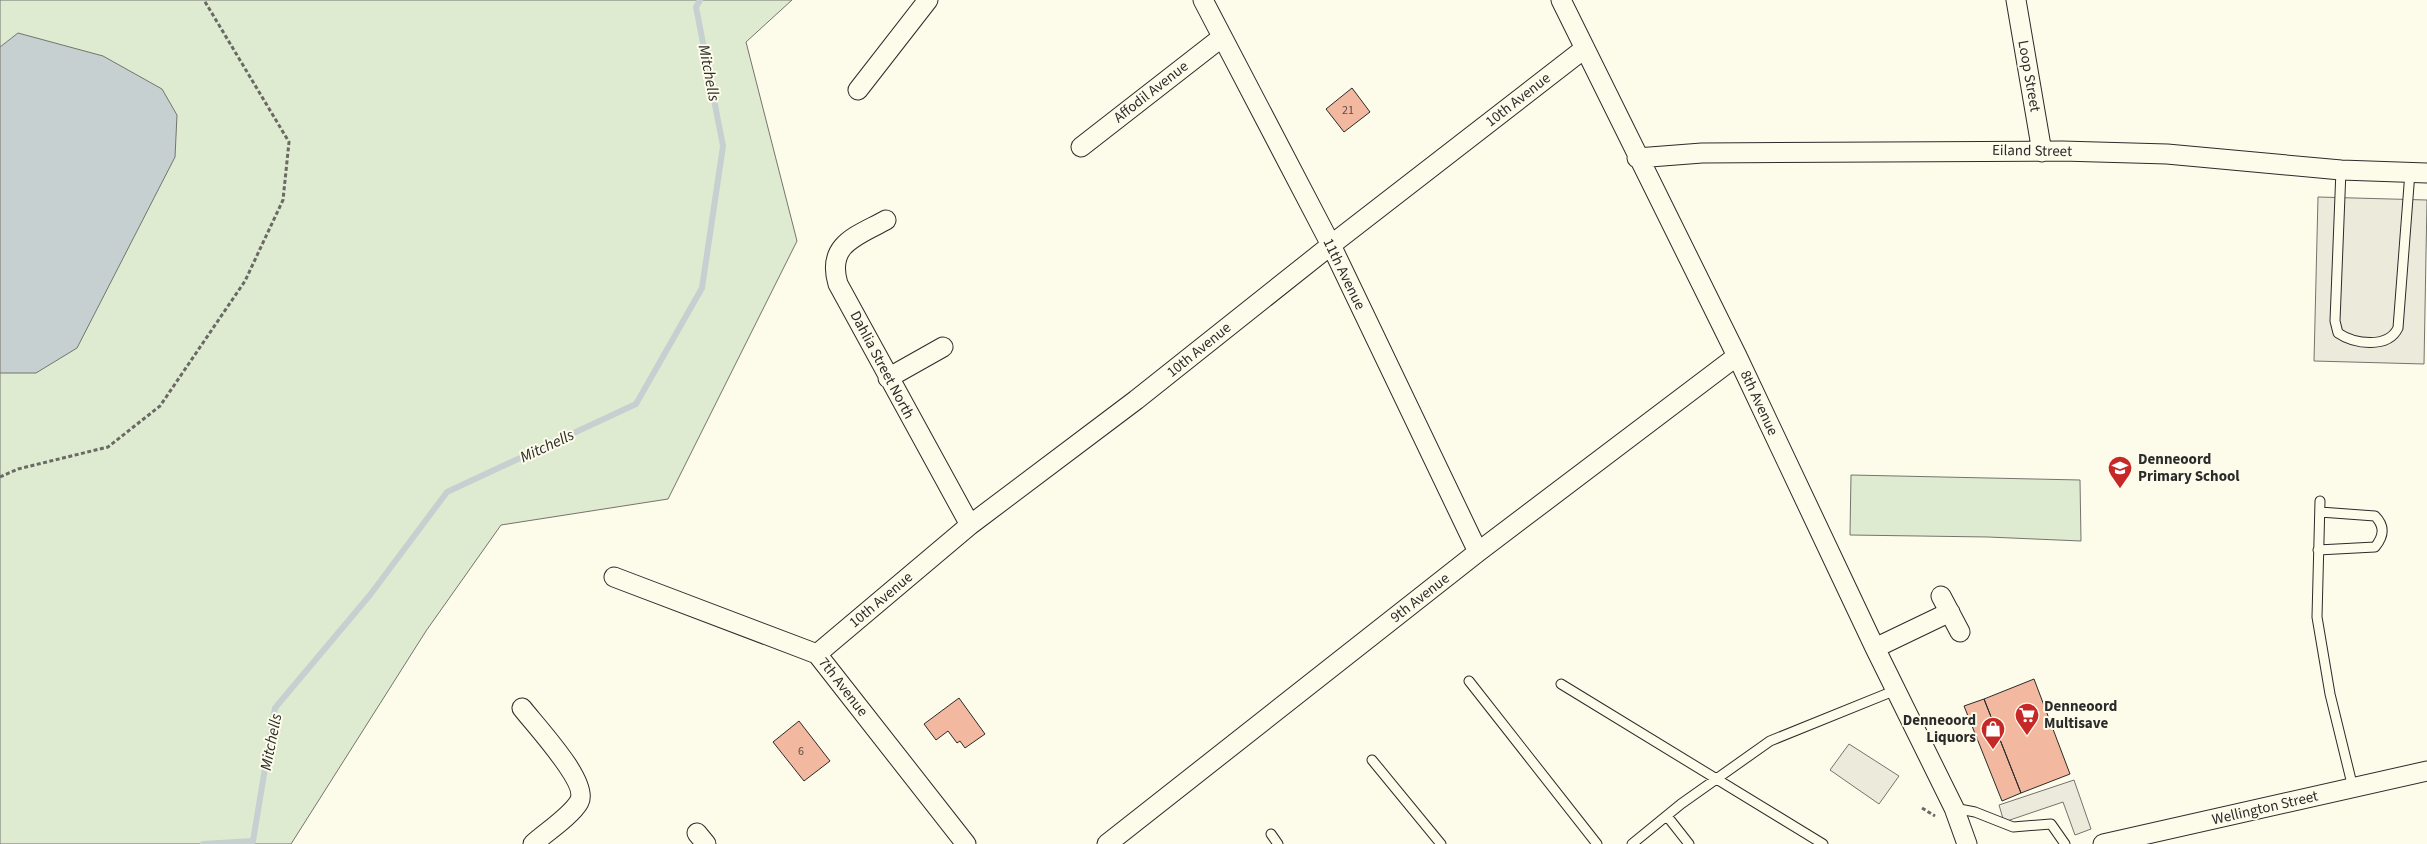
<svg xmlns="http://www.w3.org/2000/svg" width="2427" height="844" viewBox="0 0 2427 844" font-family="'Source Sans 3',sans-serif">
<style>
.green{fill:#deebd1;stroke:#74746e}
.parking{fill:#eceadb;stroke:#74746e}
.water{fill:#c7d0d0;stroke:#74746e}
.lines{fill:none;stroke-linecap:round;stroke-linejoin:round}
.stream{stroke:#c7d0d0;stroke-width:6}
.building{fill:#f2b8a0;stroke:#2b2b2b}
.lane-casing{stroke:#2b2b2b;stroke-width:11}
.street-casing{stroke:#2b2b2b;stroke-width:21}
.path{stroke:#6a6964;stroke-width:3;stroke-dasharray:4 2.5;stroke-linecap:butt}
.lane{stroke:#fdfbea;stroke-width:9}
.street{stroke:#fdfbea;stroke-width:19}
.labels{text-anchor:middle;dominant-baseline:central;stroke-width:4;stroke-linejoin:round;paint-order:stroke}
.number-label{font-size:12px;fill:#5d4e48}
.street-label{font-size:15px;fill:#2b2b2b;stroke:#fdfbea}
.poi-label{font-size:15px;font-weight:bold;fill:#2b2b2b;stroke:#fdfbea;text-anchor:start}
.water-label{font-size:16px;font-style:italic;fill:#2b2b2b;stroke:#fdfbea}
</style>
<rect width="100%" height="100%" fill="#fdfbea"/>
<path class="green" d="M0 0H792L746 42 797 241 668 499 501 525 426 631 291 844H0Z
M1851 475 2080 480 2081 541 1988 537 1850 535Z"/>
<path class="parking" d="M2318 197 2427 200 2424 364 2314 361Z
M1849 744 1899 776 1879 804 1830 770Z
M2074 780 2091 829 2075 835 2063 802 2004 822 1999 805Z"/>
<path class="water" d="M18 33 103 56 162 89 177 115 175 157 77 348 36 373H0V47Z"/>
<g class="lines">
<path class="stream" d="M203 844 253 841
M250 844 253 841 275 708 370 595 447 492 636 404 702 288 723 146 696 7 700 0"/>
</g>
<path class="building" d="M1352 88 1370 112 1344 132 1326 109Z
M2034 679 2070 774 2021 793 1984 699Z
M959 698 985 734 965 748 960 741 957 743 948 731 936 740 924 724Z
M1984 699 2021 793 2002 801 1964 706Z
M799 721 830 761 804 781 773 742Z"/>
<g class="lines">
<defs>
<path id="lane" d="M2341 170 2335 321 2338 333C2354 344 2388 349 2398 328L2410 172
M2320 501 2317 617 2330 694 2353 788
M2318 550 2375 547C2384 536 2385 526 2375 516L2320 512
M1469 681 1597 844
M1561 684 1823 844
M1372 760 1441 844
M1954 808 1975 812 2013 827 2051 824 2065 844
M1667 816 1689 844
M1271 834 1278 844
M1632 844 1681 804 1770 741 1896 690"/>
<path id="street" d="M1203 0 1331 245 1478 552
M1561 0 1737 356 1875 648 1954 808 1967 844
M2016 0 2042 152
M858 90 928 0
M1081 147 1221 38
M1637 158 1702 153 2062 151 2167 154 2341 170 2427 173
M886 220C857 236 826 244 838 284L970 525
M888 378 943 347
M614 577 817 654 966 844
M1941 596 1960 632
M1875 648 1950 612
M817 654 970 525 1136 400 1331 245 1584 49
M522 708C535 725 590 783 579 802 571 816 545 833 533 844
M697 833 706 844
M1107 844 1478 552 1737 356
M2103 844 2427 771"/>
</defs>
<use href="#lane" class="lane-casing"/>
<use href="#street" class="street-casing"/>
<path class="path" d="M0 477 18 469 108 447 160 406 245 281 283 200 289 142 204 0
M1922 808 1935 816"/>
<use href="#lane" class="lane"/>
<use href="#street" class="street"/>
</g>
<defs>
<symbol id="school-pin" viewBox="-11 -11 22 30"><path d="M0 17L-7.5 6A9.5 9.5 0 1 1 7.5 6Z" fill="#c62828" stroke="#fdfbea"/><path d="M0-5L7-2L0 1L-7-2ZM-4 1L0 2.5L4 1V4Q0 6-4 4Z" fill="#fff"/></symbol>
<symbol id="supermarket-pin" viewBox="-11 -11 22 30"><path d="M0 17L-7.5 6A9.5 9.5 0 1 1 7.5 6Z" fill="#c62828" stroke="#fdfbea"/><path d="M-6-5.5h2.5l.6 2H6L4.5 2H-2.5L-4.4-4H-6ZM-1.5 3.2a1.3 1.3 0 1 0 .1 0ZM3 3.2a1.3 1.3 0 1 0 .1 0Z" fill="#fff"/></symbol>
<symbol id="shop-pin" viewBox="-11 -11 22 30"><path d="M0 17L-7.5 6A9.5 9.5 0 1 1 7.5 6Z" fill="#c62828" stroke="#fdfbea"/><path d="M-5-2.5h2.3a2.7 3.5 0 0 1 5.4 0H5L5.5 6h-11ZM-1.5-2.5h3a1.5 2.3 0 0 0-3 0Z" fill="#fff"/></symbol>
</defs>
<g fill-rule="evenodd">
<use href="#school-pin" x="2106" y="454" width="28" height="38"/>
<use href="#supermarket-pin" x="2013" y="701" width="28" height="38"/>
<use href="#shop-pin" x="1979" y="715" width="28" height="38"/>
</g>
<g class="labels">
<g class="number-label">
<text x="1348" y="110">21</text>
<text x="801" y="751">6</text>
</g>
<g class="street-label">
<text transform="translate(2029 76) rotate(80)">Loop Street</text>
<text transform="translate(1151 92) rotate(-38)">Affodil Avenue</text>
<text transform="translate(1518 100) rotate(-38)">10th Avenue</text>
<text transform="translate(2032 151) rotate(1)">Eiland Street</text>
<text transform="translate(1344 274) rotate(64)">11th Avenue</text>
<text transform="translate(1199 350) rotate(-39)">10th Avenue</text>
<text transform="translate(882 365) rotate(62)">Dahlia Street North</text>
<text transform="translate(1759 403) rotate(65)">8th Avenue</text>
<text transform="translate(1420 598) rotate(-38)">9th Avenue</text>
<text transform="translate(881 600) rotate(-40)">10th Avenue</text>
<text transform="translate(843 687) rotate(52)">7th Avenue</text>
<text transform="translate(2265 808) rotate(-13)">Wellington Street</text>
</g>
<g class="poi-label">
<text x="2138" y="459">Denneoord<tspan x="2138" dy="17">Primary School</tspan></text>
<text x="2044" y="706">Denneoord<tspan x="2044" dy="17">Multisave</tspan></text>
<text x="1976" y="720" text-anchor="end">Denneoord<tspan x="1976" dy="17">Liquors</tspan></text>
</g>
<g class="water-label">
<text transform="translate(709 73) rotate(79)">Mitchells</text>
<text transform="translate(547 446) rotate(-25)">Mitchells</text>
<text transform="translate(271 742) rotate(-79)">Mitchells</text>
</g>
</g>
</svg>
